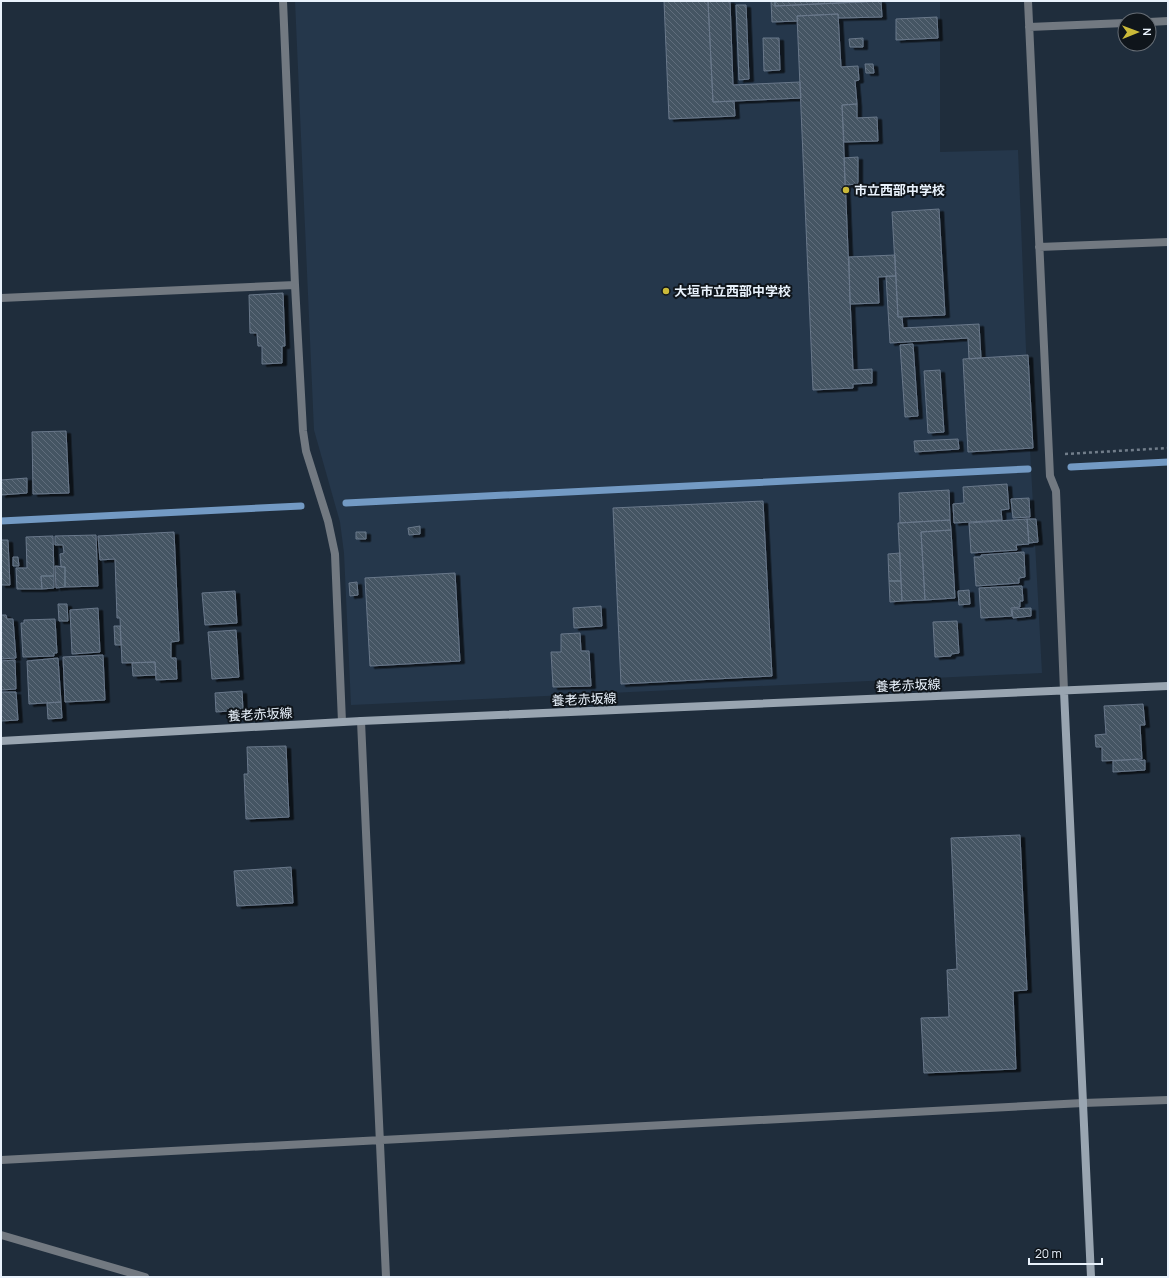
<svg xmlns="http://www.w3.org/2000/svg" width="1169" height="1278" viewBox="0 0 1169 1278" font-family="Manrope,'Noto Sans JP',sans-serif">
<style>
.built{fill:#25374b}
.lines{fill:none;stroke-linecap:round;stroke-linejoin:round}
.stream{stroke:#739ac4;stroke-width:7}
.building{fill:url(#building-back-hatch);stroke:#69788a;filter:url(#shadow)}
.path{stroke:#717d8a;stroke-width:2.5;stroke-dasharray:3 3;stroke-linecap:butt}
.street{stroke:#727981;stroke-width:8}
.secondary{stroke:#99a5b1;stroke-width:8}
.poi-dot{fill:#cbba39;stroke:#0f151b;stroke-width:1.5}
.labels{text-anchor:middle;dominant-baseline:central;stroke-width:4;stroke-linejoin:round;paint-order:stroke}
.poi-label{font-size:13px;font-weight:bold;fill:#e9f2fc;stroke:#0f151b;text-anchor:start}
.street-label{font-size:13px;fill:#e9f2fc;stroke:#0f151b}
</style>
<defs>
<pattern id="building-back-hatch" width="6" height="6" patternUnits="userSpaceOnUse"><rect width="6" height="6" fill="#455464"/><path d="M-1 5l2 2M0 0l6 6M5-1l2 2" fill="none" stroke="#606d7b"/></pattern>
<filter id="shadow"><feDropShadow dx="4.5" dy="2.5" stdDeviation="0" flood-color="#0009"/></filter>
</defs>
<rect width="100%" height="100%" fill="#1f2d3c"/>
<path class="built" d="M295 1H940V152L1018 150 1030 449 1042 673 351 705 344 553 340 522 314 430Z"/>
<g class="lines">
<path class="stream" d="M1071 467 1168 462
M346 503 1028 469
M1 521 301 506"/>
</g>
<path class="building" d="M664 1H708L713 102 734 101 735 116 669 119Z
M708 1H730L733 85 800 82 801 98 713 102Z
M771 1H775V6L881 1 882 17 839 18 838 14 797 16 798 21 772 22Z
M775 1H880L775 6Z
M736 5H746L749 79 739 80Z
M838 14 841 67 858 66 859 80 855 81 857 104 842 105 853 370 872 369V383L853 384V388L813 390 797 16Z
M937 17 938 38 896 40V19Z
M763 38H779L780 70 764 71Z
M863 38V47H850L849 39Z
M865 64H873L874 73H866Z
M857 104V118L877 117 878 141 844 142 842 105Z
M858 157V184L845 185 844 158Z
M939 209 945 315 898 317 892 212Z
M895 255 896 276 878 277 879 303 850 304 849 257Z
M886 276H896L898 317H902L903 328 979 324 981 358 969 359 968 338 890 343Z
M283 293 285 346H282V363L262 364V346H258L257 333H250L249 295Z
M913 344 918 416 905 417 900 345Z
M1028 355 1033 448 968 452 963 359Z
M940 370 944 432 928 433 924 371Z
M66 431 69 493 33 494 32 432Z
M958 439 959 449 915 452 914 441Z
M27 478V493L1 495V480Z
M1007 484 1009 509 1001 510 1002 520 954 523 953 504 964 503 963 487Z
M949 490 950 520 900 523 899 493Z
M1029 498 1030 517 1013 518 1011 499Z
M763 501 772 676 621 684 613 508Z
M1027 519 1029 544 1016 545 1017 550 971 553 969 523Z
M1027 519H1036L1038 542 1029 543Z
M950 520 951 530 921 532 925 600 902 601 898 523Z
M420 526V534L409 535 408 528Z
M951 530 955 598 925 600 921 532Z
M174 532 179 641 171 642V658H176L177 679 156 680 155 662 122 663 120 618H117L115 559 100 560 98 536Z
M356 532H366V539H356Z
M96 535 98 586 65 587V567H61L60 554 64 553 63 545H55V536Z
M53 536 54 576H41L42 589H17L16 568H27L26 537Z
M1 540H8L10 585H1Z
M1024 552 1025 577 1019 578V583L976 586 974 557H981V555Z
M900 553 901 581H889L888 554Z
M13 557H18L19 566H13Z
M55 566 65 567V587L56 588Z
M455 573 460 661 370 666 365 578Z
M41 576H54V588L42 589Z
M889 581H901L902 601 890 602Z
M357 582 358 595 350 596 349 583Z
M1022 586 1023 601H1020V607L1011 608 1012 616 981 618 979 588Z
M969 590 970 604 959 605 958 591Z
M235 591 237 623 205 625 202 593Z
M58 604H67L68 621H59Z
M601 606 602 626 574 628 573 608Z
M98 608 100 652 72 654 70 610Z
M1031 608V616L1013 618 1012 609Z
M1 615H6L7 619H13L16 658 1 659Z
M55 619 57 653H54V656L23 657 21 623H24V620Z
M957 621 959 653 951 654V656L935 657 933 622Z
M114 626H120L121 645H115Z
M236 630 239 677 212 679 208 632Z
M580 633 581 651H589L591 686 553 687 551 652H561V634Z
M103 655 105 700 65 702 63 657Z
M58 658 61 702 29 704 27 661Z
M15 660 16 689 1 690V661Z
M155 662 156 675 133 676 132 663Z
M242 691 243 710 216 712 215 693Z
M1 692H16L18 720 1 721Z
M61 702 62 718 48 719 47 703Z
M1143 704 1145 725H1140L1142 759 1102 761V747H1096L1095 735 1106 734 1104 706Z
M286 746 289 817 246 819 244 774H248L247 747Z
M1138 759V761L1145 760V770L1113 772V761Z
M1020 835 1027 990 1013 991 1016 1069 924 1073 921 1018 949 1017 947 970 957 969 951 838Z
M291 867 293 903 237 906 234 871Z"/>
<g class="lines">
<path class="path" d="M1065 454 1168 448"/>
<path class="street" d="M283 1 295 285 303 431 306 451 328 521 335 554 342 722
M1028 1 1050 476 1056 491 1064 691
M1149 22 1168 21
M1029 27 1125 23
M1039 247 1168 242
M1 298 295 285
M361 721 386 1277
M1 1160 1083 1103 1168 1100
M1 1235 145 1277"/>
<path class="secondary" d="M1064 691 1091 1277
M1 741 361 721 1168 686"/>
</g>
<g class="poi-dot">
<circle cx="846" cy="190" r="4"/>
<circle cx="666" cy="291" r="4"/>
</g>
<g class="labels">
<g class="poi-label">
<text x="854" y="190">市立西部中学校</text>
<text x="674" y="291">大垣市立西部中学校</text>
</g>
<g class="street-label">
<text transform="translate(908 685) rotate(-2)">養老赤坂線</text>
<text transform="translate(584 699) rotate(-2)">養老赤坂線</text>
<text transform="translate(260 714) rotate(-3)">養老赤坂線</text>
</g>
</g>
<rect width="1169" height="1278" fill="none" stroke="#e9f2fc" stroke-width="4"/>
<g transform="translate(1137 32) rotate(89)"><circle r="19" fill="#0f151b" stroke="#666d75"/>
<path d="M0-3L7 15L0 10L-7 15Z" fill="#cbba39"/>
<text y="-6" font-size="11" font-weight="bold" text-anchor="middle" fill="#e9f2fc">N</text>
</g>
<path d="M1029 1258v6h73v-6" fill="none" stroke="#e9f2fc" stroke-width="2"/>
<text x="1035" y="1258" font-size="12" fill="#e9f2fc" stroke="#0f151b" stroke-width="3" paint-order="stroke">20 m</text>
</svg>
